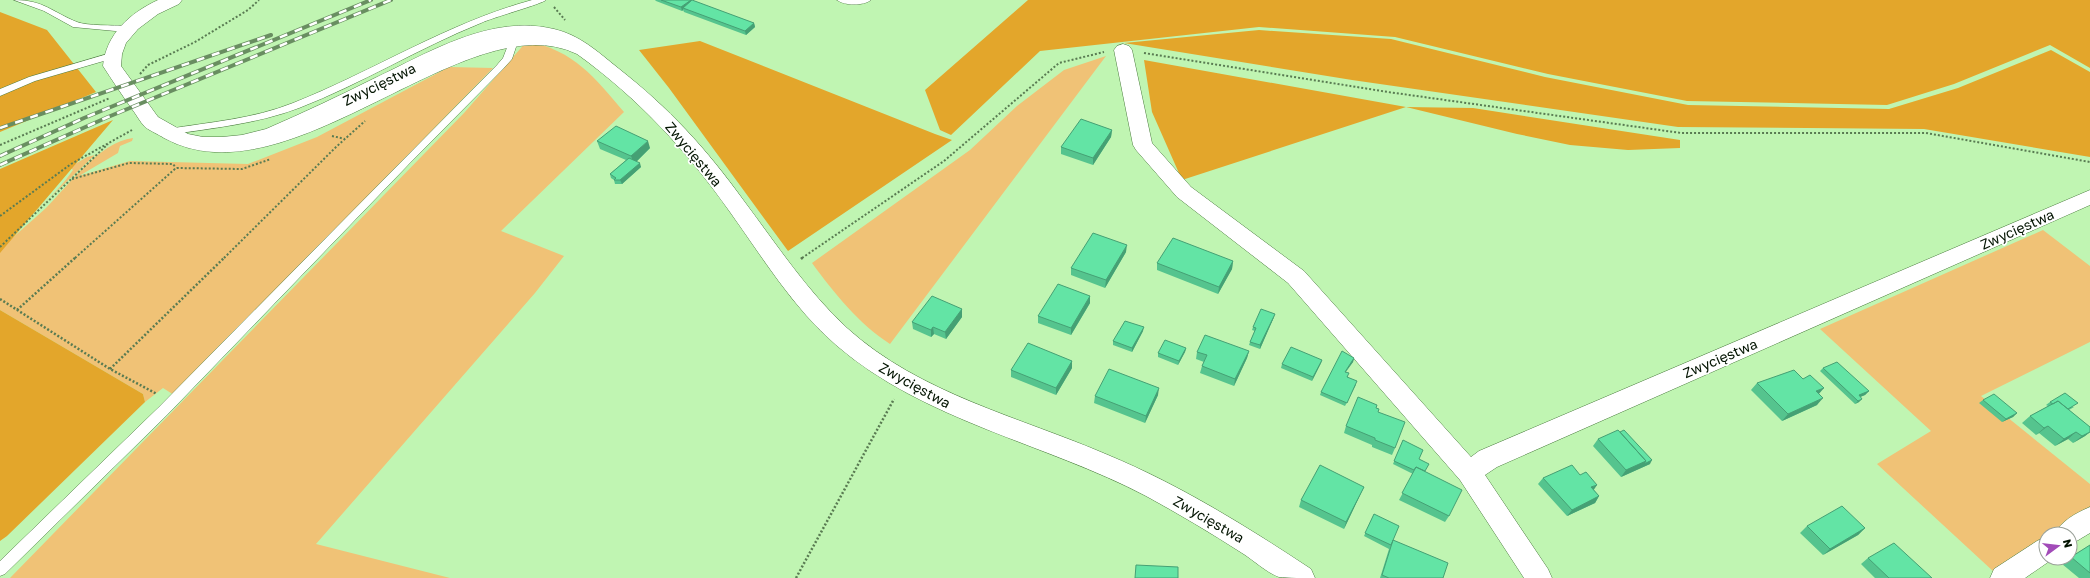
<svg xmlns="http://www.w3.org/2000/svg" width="2090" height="578" viewBox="0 0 2090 578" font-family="'Golos Text',sans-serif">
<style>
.green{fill:#f0c276}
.forest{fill:#e3a62b}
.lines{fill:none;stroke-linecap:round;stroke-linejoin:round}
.lane-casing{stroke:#4c7c40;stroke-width:1}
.street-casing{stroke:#4c7c40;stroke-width:1}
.path-far1{stroke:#597b52;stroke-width:2;stroke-dasharray:2 2;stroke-linecap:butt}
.path{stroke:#597b52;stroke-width:2.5;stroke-dasharray:2 2;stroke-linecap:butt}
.lane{fill:#fff;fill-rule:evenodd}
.street{fill:#fff;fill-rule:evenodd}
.rail-casing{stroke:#698e61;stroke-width:4}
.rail{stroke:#fff;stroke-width:2.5;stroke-dasharray:8;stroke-linecap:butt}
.wall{fill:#55c48e}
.shaded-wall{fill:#45a074}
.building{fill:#63e4a5;stroke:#45a074}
.labels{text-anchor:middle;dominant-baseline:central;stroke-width:3.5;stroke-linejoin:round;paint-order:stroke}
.street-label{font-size:14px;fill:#021300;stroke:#fff}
</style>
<rect width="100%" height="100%" fill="#c0f5b2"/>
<path class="green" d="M527 41C575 51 594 77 624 112L501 231 564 256 535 293 316 544 450 578H10L464 113Z
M1106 56 890 344C859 324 834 293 812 263L970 150 1017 106 1064 70Z
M449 67 493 68 174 395 163 388 145 402 143 394 0 310V249C15 235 31 222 46 208 69 185 99 142 133 138L132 141 120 146 118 153 79 176 130 161 248 164 317 137Z
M95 155 0 245 4 238C28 217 55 197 73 170L70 167 87 157Z
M2043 230 2090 266V342L1981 396 2090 484V507L2050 534H2046V537L1994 572 1877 464 1931 431 1820 329Z"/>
<path class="forest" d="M1028 0H2090V68L2050 45 1954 84 1887 105 1687 101 1548 74 1395 37 1259 27 1040 51 951 135 940 130 925 90Z
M0 12 47 30 96 92 0 132Z
M1259 30 1391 39 1545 77 1688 105 1889 109 1958 88 2051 50 2090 72V157L1924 129 1678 127 1352 80 1124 43Z
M700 41 935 134 952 140 788 251 669 88 639 50Z
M1144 60 1406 107 1473 108 1680 140V148L1628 150 1570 145 1517 134 1406 107 1182 180 1152 112Z
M113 120 0 253V169Z
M0 310 143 394 145 402 7 536 0 541Z"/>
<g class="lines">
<defs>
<path id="lane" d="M14 0C44 0 52 12 77 22 87 26 114 25 126 26L130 29 126 32 73 27 44 11Z
M532 0H546C542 4 491 18 481 23 419 48 361 84 299 108 257 124 212 128 168 135L163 132 168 129C210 122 253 119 293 103 374 71 447 23 532 0Z
M837 0H871C864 6 844 6 837 0Z
M516 32 520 35 512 59 503 69 409 164 167 415 5 574 0 576V561L159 407 497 65 503 58 512 35Z
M111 53 116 56 114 58 35 81 0 96V89L29 77Z"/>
<path id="street" d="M158 0H182L179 4 158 14 138 29 126 43 122 54 121 66 158 117 188 134 203 137H222L242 135 266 129C303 113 339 96 375 78 430 52 491 14 554 29 580 35 598 52 618 68 670 109 705 147 744 201 777 245 807 291 847 328 920 394 1020 417 1108 455 1180 485 1246 526 1311 569L1315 578C1305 578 1288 578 1279 577 1267 573 1252 559 1242 553 1211 533 1179 514 1146 496 1045 443 924 421 836 345 793 308 763 258 730 212 687 151 638 98 577 54 467 0 290 207 164 138 158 134 150 131 145 127 140 122 136 114 132 109 122 95 112 80 103 66 106 34 130 13 158 0Z
M1123 44 1129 46 1132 50 1152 143 1191 187 1304 271 1471 457 1479 451 2090 190V205L1497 467 1485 475 1548 569 1552 578H1524L1460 480 1288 283 1177 197 1136 150 1133 145 1114 50 1117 46Z
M2090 507V533L2070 545V534H2055C2061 521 2076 513 2090 507Z
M2046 537V558H2054L2025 578H1990L1994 569 2037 541Z"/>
</defs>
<use href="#lane" class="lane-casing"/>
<use href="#street" class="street-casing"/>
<path class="path-far1" d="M554 7 565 20
M1144 53 1388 92 1681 133H1926L2090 162
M140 74 148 65 195 42 248 10 259 0
M332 136 345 139
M0 145 110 98
M72 179 129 163 173 164 176 168
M0 216 71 164 132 130
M0 247 108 144
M75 258 176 168 242 169 271 159
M224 258 336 147 365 121
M802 258 944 161 1059 63 1104 52"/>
<path class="path" d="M801 259 803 257
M0 299 110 369 157 394
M17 310 76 257
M110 369 225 257
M796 578 894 399"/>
<use href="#lane" class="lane"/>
<use href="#street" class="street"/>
<defs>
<path id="rail" d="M0 128 271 35
M0 156 84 118 371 0
M0 165 108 117 391 0"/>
</defs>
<use href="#rail" class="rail-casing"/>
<use href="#rail" class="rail"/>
</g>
<path class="wall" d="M655 0H691V1L754 23 755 27 746 35 684 12 683 10 682 11 656 1Z
M1112 130 1111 137 1093 165 1061 154V147Z
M597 141 650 148 636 162 641 167 622 184H615L614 180 611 178 610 174 626 160 600 149Z
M1126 252 1105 288 1071 275V268Z
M1233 261 1232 269 1218 294 1157 270V263Z
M1090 296V303L1071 335 1038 323V316Z
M962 309V317L946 339 934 334 931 337 913 329 912 322Z
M1274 317 1260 349 1249 345 1250 342 1255 331 1252 330 1253 327Z
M1143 331 1132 352 1113 345V341Z
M1186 348 1185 352 1178 365 1158 357V353Z
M1249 351 1247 358 1234 386 1200 373 1202 366 1204 362 1196 359 1197 352Z
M1354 358 1353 362 1346 372 1348 377 1356 385 1345 406 1320 395 1321 392Z
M1322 360 1321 363 1312 381 1281 368 1282 364Z
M1072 361V368L1056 395 1011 377V370Z
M1823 368 1869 391 1865 395 1860 397 1859 402 1855 404 1820 371Z
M1757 383 1819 394 1817 405 1782 421 1751 390Z
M1158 395 1145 423 1094 403 1095 396Z
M1983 400 2017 413 2013 417 2002 422 1979 403Z
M2050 402 2074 407 2069 410 2090 427V432L2085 436 2073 443 2068 439 2055 446 2039 433 2036 435 2022 423 2030 416 2048 406 2046 405Z
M1376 408 1395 448 1392 455 1372 447V445L1344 433 1346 426Z
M1598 439 1650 464 1621 477 1593 446Z
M1403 440 1419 459 1449 516 1445 522 1399 500 1413 474 1393 464Z
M1543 478 1594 490 1599 496 1595 503 1567 516 1538 484Z
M1364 487 1344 529 1299 507 1301 500Z
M1374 514 1393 540 1443 578H1380L1389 549 1364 536Z
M1807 526 1865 528 1858 535 1823 555 1800 533Z
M2090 545V578H2079L2062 564Z
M1868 558 1932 578H1875L1861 564Z"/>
<path class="shaded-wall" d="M691 0 692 4 683 8V10L682 11 681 7Z
M754 23 755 27 746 35 745 31Z
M1112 130 1111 137 1093 165V158Z
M648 141 650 148 634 164 631 156Z
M640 163 641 167 622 184 620 180Z
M1127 245 1126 252 1105 288 1106 280Z
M1233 261 1232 269 1218 294 1219 287Z
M1090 296V303L1071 335V328Z
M962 309V317L946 339 945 332Z
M1275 314 1274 317 1260 349V345Z
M933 327 934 334 931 337V330Z
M1144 327 1143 331 1132 352V348Z
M1186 348 1185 352 1178 365 1179 361Z
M1249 351 1247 358 1234 386 1235 379Z
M1354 358 1353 362 1343 375 1345 372Z
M1322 360 1321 363 1312 381 1313 377Z
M1072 361V368L1056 395V388Z
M1159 388 1158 395 1145 423 1146 416Z
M1824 388 1818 395 1816 391Z
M1869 391 1865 395 1855 399 1859 395Z
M1823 398 1817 405 1782 421 1788 414Z
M1862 399 1859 402 1855 404 1858 401Z
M2017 413 2013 417 2002 422 2006 419Z
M2048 426 2039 433 2036 435 2044 428Z
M2076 432 2068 439 2055 446 2064 439Z
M2090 432 2085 436 2073 443 2082 436Z
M1652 460 1650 464 1621 477 1626 470 1646 461Z
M1597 485 1593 491 1591 487Z
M1364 487 1361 493 1344 529 1346 522Z
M1599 496 1595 503 1567 516 1572 510Z
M1865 528 1858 535 1823 555 1830 549Z"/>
<path class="building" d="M661 0H691L681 7Z
M692 0 754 23 745 31 683 8Z
M1081 119 1112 130 1093 158 1061 147Z
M616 126 648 141 631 156 597 141Z
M629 158 640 163 620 180H614L616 178 610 174Z
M1093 233 1127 245 1106 280 1071 268Z
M1173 238 1233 261 1219 287 1157 263Z
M1058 284 1090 296 1071 328 1038 316Z
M932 296 962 309 945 332 933 327 931 330 912 322Z
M1261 309 1275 314 1260 345 1250 342 1256 328 1253 327Z
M1125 321 1144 327 1132 348 1113 341Z
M1205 335 1249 351 1235 379 1202 366 1207 355 1197 352Z
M1165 340 1186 348 1179 361 1158 353Z
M1028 343 1072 361 1056 388 1011 370Z
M1291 347 1322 360 1313 377 1282 364Z
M1342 351 1354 358 1345 372 1349 373 1347 377 1357 381 1347 403 1321 392Z
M1837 362 1869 391 1859 395 1862 399 1858 401 1823 368Z
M1109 369 1159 388 1146 416 1095 396Z
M1794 370 1803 379 1810 375 1824 388 1816 391 1823 398 1788 414 1757 383Z
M2065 393 2078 403 2068 409 2058 401 2053 404 2050 402Z
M1994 394 2017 413 2006 419 1983 400Z
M1358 397 1377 405 1376 408 1379 409 1378 412 1405 422 1395 448 1375 440V438L1346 426Z
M2058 401 2090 427V432L2082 436 2076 432 2064 439 2048 426 2044 428 2030 416Z
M1618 430 1646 461 1626 470 1598 439Z
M1624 430 1652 460 1644 464 1646 461 1620 432Z
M1403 440 1423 450 1419 459 1429 464 1425 471 1416 467 1414 470 1394 461Z
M1320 465 1364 487 1346 522 1301 500Z
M1572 465 1580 475 1586 472 1597 485 1591 487 1599 496 1572 510 1543 478Z
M1416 467 1462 490 1449 516 1402 493Z
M1842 506 1865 528 1830 549 1807 526Z
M1374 514 1399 526 1391 545 1365 533Z
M1393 540 1448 563 1443 578H1389L1382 575Z
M1894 543 1932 578H1889L1868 558Z
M2090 545V573L2071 557Z
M1136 565 1178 567V578H1135Z"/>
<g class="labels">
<g class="street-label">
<text transform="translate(379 84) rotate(-26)">Zwycięstwa</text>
<text transform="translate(694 154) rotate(50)">Zwycięstwa</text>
<text transform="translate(2017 229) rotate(-24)">Zwycięstwa</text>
<text transform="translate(1720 358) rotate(-23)">Zwycięstwa</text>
<text transform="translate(915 385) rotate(29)">Zwycięstwa</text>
<text transform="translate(1209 519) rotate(30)">Zwycięstwa</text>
</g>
</g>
<g transform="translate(2058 546) rotate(75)"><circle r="19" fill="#ffffff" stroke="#9aa199"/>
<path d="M0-3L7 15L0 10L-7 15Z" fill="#a24bb8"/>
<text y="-6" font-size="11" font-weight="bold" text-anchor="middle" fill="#021300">N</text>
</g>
</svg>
